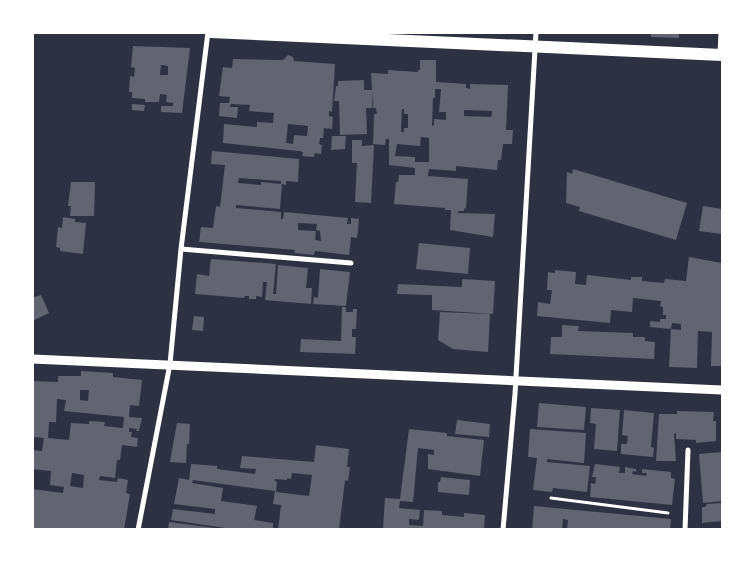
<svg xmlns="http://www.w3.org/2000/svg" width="755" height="562" viewBox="0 0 755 562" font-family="Montserrat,sans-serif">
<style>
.building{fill:#626471;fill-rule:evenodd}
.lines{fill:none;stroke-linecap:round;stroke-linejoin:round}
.path{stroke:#fff;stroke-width:3}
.minor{stroke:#fff;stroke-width:5}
.tertiary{stroke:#fff;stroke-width:9}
.primary{stroke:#fff;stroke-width:12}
</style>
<rect width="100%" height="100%" fill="#2d3142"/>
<path class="building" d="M651 32H679V38L651 37Z
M133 46 190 48 182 113 161 112V106H173V103H174L166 102 167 95 160 94 159 102H145V99L132 98V92H129L130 76 134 77 135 68 131 67ZM161 65 168 66V75H160Z
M288 55 293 57 294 61 335 64 332 112 329 111V116L333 117 332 129 324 128 323 138H320L319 144 322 145 321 154 315 153 314 157 302 156 303 152 299 151 223 143 224 124 257 127V122L273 123 274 113 249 111 250 105 231 104 230 107H238L237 118 219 116 220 103H229L230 97 219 96 223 67 232 68 233 59 278 60H283ZM288 124 308 126 307 136 294 135 293 144 286 143Z
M420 60H436V82L466 84V88L470 89V84L508 85 506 130H513L512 144H503L501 160H498L497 170 456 166V171L429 169 428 176 468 179 466 209 464 208V211H458V213L495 214 493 237 450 230 451 210H445V208L394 204 396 182H398L399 175H415V168L389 165V139H386L385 145 373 144 374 114H377L376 108H373L371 73 388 74V70L418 72V70H420ZM435 89H441L439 112H446V120L434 119V125L432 126 433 98H435ZM402 109H404V114H408V128H404V132H401ZM464 110 492 111V114L491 117 464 116ZM421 137 429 138V162H415V157L395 156 397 144 420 146Z
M364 80V90H372V108H366L367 134 340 135 339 101H334L336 86H338V81Z
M132 104 145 105 144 111 132 110Z
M332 136H346L345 149 331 150Z
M352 140H362V146L374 145 371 203 355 202 357 163H352Z
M212 151 299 159 298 182 286 181V185L282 184 280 209 236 205V208L281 212V219H283L284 212 348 218 347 224H351V218L359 219 357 238 351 237 349 255 315 251 314 255 294 253 295 250 199 242 201 227 213 228 216 206 220 207 225 165 211 164ZM239 178 281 181V184L261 182V185L238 183ZM298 223 317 224 316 230 320 231 321 241 315 240 316 231 298 230Z
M573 169 687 203 676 240 579 211 580 207 566 203 567 172 572 174Z
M71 182H95L94 216H70L71 206H68Z
M703 206 722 209V234L699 231Z
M63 217 75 219V222L86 223 83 254 60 251V248L56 247 58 227 62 228Z
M419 243 470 248 468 274 416 269Z
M689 257 722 263V366H711L712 332 698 331 697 368 669 367 671 329 650 327V321L660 322V319H666V315H663V307L660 306 661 301 633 298 632 312 611 310 610 323 537 316 538 302 550 304 552 290H547L548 272 555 273V270L576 272 575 284 586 285 587 275 631 280V277H642V281L664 283 665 279 686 281ZM672 323 681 324V330L671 329Z
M211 259 276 264 273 294H276L278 265 308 268 306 288H312L311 304 265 300 267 282H263L262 297 256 296V299H249V296H245L244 298 195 294 197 274 209 276Z
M320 269 350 272 346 306 313 304 314 297 318 298Z
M462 279 495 281 493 314 432 310V295L397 294 398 284 462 287Z
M41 295 49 313 32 321V298Z
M342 307H346V312H353V309H357L356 329H352V337H356L355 354 300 352 301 339 341 341Z
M440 312 490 314 488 352 453 349 438 340Z
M194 316 204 317 203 331 192 330Z
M562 325 579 326 578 331 633 333V337H645V341L655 342 654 359 550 354 551 337H562Z
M81 371 113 373V377L142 380 139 406 130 405 129 417 142 418 139 431H136L137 429 129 428V432H132L131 437 138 438 137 447 122 445 120 460H117L115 478 100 476 99 480 117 482 118 478 128 480 126 493 130 494 124 530H32V489L63 493 64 487 50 485 51 471 32 469V450L42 451 44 438 32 437V381L58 382V376H81ZM80 390H89L88 401 80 400ZM57 399 66 400 64 411 124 417 123 428 104 426 105 422 89 421V424L71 423 69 440 48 438 49 422H56ZM72 473 84 475 83 488 70 486Z
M539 403 586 407 584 430 537 427Z
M591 408 620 410 617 451 594 449 596 424 590 423Z
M624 410 654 413 651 447 654 448 653 457 621 454V444H627L628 436 622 435Z
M677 411 714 412 713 421H716V441L696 443V440L676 439V433L674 434 676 461H656L659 414H677Z
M457 420 490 424 489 437 455 434Z
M177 423 190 424 189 444H187L186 463 170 462Z
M409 429 447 433V436L484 440 480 476 428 469V454L434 455V450L418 448 413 502 400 501 399 508 420 510 419 520 409 519V525L423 526 424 510 442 511V515L464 517V513L485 515 484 530H383L385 498 400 499Z
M530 429 586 433 584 463 547 459V462L590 466 587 492 553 488 552 492 533 490 537 458 528 457Z
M316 445 349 449 347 467H350L348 481 345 480 339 530H278L281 505 273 504 275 491 193 480 192 483 223 488 221 501 257 506 254 520 273 523V530H224L225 528 171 520 173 509 215 514V509L174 504 179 478 189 480 191 464 217 466V469L255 474 256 469 240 468 242 456 314 462ZM292 473 312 475 309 496 276 492 277 482 275 481V479L287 480V478L291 479Z
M722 452V501L703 503 699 454Z
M595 464 620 467 619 473H625V467L636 469V472L633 471 632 474 646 476 647 473H642V469L671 472V478L675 479 672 505 590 497 591 483 595 484 596 477H592Z
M441 477 470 480 469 495 438 492V482H440Z
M722 503V521L702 523V507H705L707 504Z
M534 506 671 519 670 530H567L568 520 563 519 562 530H532Z
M169 522 215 528V530H168Z"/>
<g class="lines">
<path class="path" d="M551 498 668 513"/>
<path class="minor" d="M720 54 721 32
M181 249 351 263
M138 530 170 364 181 249 208 32
M503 530 515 394 536 32
M685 530 688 450"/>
<path class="tertiary" d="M32 359 722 390"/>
<path class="primary" d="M211 32 722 55"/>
</g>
<rect width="755" height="562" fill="none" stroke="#ffffff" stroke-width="68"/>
</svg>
